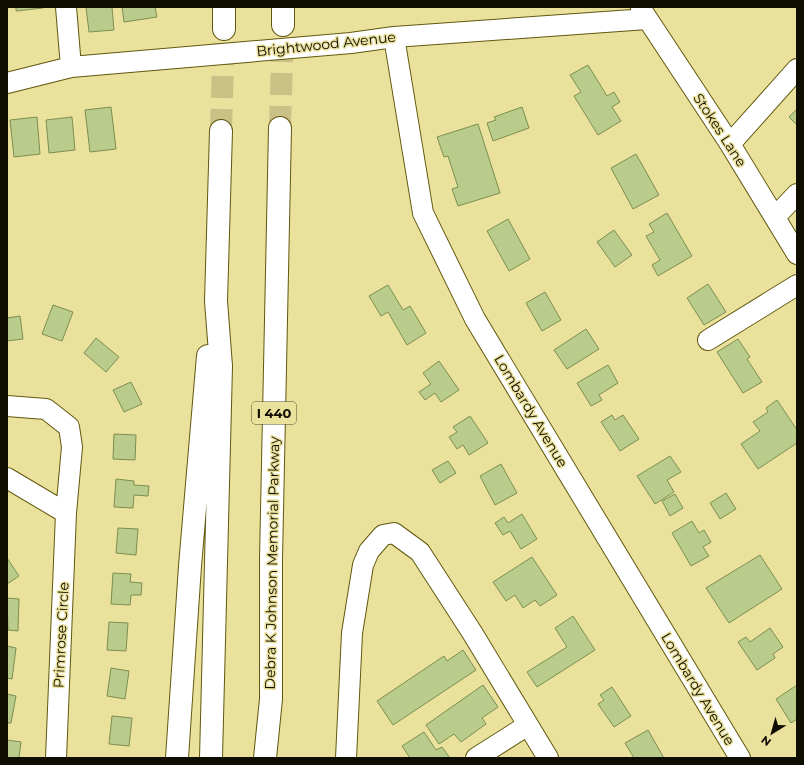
<svg xmlns="http://www.w3.org/2000/svg" width="804" height="765" viewBox="0 0 804 765" font-family="Montserrat,sans-serif">
<style>
.building{fill:#b9cc8b;stroke:#7d8e50}
.lines{fill:none;stroke-linecap:round;stroke-linejoin:round}
.highway-tunnel{stroke:#c9c185;stroke-width:22;stroke-dasharray:22 11;stroke-linecap:butt}
.minor-casing{stroke:#61580f;stroke-width:22}
.highway-casing{stroke:#61580f;stroke-width:24}
.minor{stroke:#fff;stroke-width:20}
.highway{stroke:#fff;stroke-width:22}
.labels{text-anchor:middle;dominant-baseline:central;stroke-width:3;stroke-linejoin:round;paint-order:stroke}
.shield{fill:#eae19d;stroke:#514c2f;stroke-width:1}
.shield-label{font-size:13px;font-weight:bold;fill:#0f0c00}
.street-label{font-size:14px;fill:#0f0c00;stroke:#eae19d}
</style>
<rect width="100%" height="100%" fill="#eae19d"/>
<path class="building" d="M16 7H43V8L16 11Z
M86 7H112L114 30 89 32Z
M122 7H155L157 17 124 22Z
M588 65 607 96 614 92 620 102 612 107 621 121 598 135 574 96 581 92 570 75Z
M111 107 116 149 90 152 85 110Z
M522 107 529 128 493 141 487 123 496 120 494 117Z
M797 109V125L789 117Z
M37 117 40 154 14 157 10 120Z
M72 117 75 150 49 153 46 120Z
M478 124 500 193 458 206 452 189 458 187 448 156 444 157 437 137Z
M636 154 659 195 633 209 611 168Z
M667 213 692 256 658 276 652 265 660 260 646 236 654 232 649 224Z
M508 219 530 259 509 271 487 231Z
M614 230 632 255 615 267 597 242Z
M708 284 726 312 704 325 687 298Z
M388 285 403 310 410 306 426 333 407 345 388 312 381 316 369 296Z
M545 292 561 320 542 331 526 303Z
M53 305 73 312 62 341 42 334Z
M20 316 23 339 7 341V318Z
M586 329 599 349 567 369 554 350Z
M96 338 119 357 106 372 84 353Z
M738 339 750 357 747 359 762 382 743 393 717 352Z
M439 361 459 390 441 402 435 393 425 400 419 392 431 384 423 373Z
M608 365 618 383 599 395 602 400 591 406 577 383Z
M131 382 142 404 124 412 113 390Z
M777 400 797 430V443L758 469 741 444 760 431 753 422 768 412 766 408Z
M612 415 615 420 623 415 639 439 620 451 601 422Z
M470 416 488 443 469 455 463 445 457 449 449 437 457 432 453 427Z
M114 434 136 435 135 460 113 459Z
M670 456 681 472 667 480 674 492 655 504 637 476Z
M448 461 456 473 440 483 432 470Z
M501 464 517 493 495 505 480 476Z
M116 479 134 481V485L149 486 148 496 134 495 133 508 114 507Z
M726 493 736 509 720 519 710 503Z
M675 494 683 508 670 516 662 501Z
M522 514 537 539 521 549 510 531 503 535 495 523 504 517 508 523Z
M692 521 699 533 704 530 711 542 703 547 709 556 691 566 672 533Z
M118 528 138 529 136 555 116 553Z
M760 555 782 589 729 623 706 588Z
M532 557 557 595 540 606 535 600 523 608 515 595 506 601 493 582Z
M7 558 19 576 7 584Z
M113 573 131 574 130 582 142 583 141 595H131L130 605 111 604Z
M7 598 19 599 18 631 8 630Z
M573 616 595 650 537 687 527 672 567 647 555 628Z
M109 622 128 623 126 651 107 650Z
M770 628 783 647 773 654 775 658 757 670 738 642 746 637 750 642Z
M7 646 16 648 12 679 7 678Z
M463 650 476 670 393 725 377 701 444 656 447 661Z
M111 668 129 671 125 699 107 696Z
M483 685 498 707 482 718 486 724 461 742 454 734 439 744 426 725Z
M797 685V719L791 723 776 699Z
M612 687 631 716 614 727 598 704 604 700 600 695Z
M7 694 16 696 11 723H7Z
M112 716 132 718 129 746 109 744Z
M648 730 664 758H634L625 743Z
M424 732 436 750 442 747 450 758H410L402 746Z
M7 740 21 742 19 758H7Z"/>
<g class="lines">
<path class="highway-tunnel" d="M280 128 283 25
M221 131 224 29"/>
<defs>
<path id="minor" d="M66 7 71 67
M641 9 730 144 797 254
M394 37 423 213 475 319 740 758
M7 83 71 67 351 43 394 37 647 19
M730 144 797 69
M775 217 797 194
M708 340 797 285
M7 406 46 409 69 427 72 447 66 513
M7 478 66 513 56 758
M346 758 352 633 363 565 369 551 383 535 394 533 420 552 473 634 548 758
M476 758 528 725"/>
<path id="highway" d="M283 25V7
M224 29V7
M177 758 190 566 208 356
M211 758 221 366 216 301 221 131
M265 758 271 699V559L280 128"/>
</defs>
<use href="#minor" class="minor-casing"/>
<use href="#highway" class="highway-casing"/>
<use href="#minor" class="minor"/>
<use href="#highway" class="highway"/>
</g>
<g class="labels">
<rect class="shield" x="252" y="402" width="44" height="22" rx="3"/>
<g class="shield-label">
<text x="274" y="413">I 440</text>
</g>
<g class="street-label">
<text transform="translate(326 44) rotate(-6)">Brightwood Avenue</text>
<text transform="translate(720 130) rotate(57)">Stokes Lane</text>
<text transform="translate(531 411) rotate(59)">Lombardy Avenue</text>
<text transform="translate(272 563) rotate(-89)">Debra K Johnson Memorial Parkway</text>
<text transform="translate(61 635) rotate(-87)">Primrose Circle</text>
<text transform="translate(698 689) rotate(59)">Lombardy Avenue</text>
</g>
</g>
<rect width="804" height="765" fill="none" stroke="#0f0c00" stroke-width="16"/>
<g transform="translate(772 733) rotate(217)" stroke="#eae19d" stroke-width="3" paint-order="stroke">
<path d="M0-3L7 15L0 10L-7 15Z" fill="#0f0c00"/>
<text y="-6" font-size="11" font-weight="bold" text-anchor="middle" fill="#0f0c00">N</text>
</g>
</svg>
